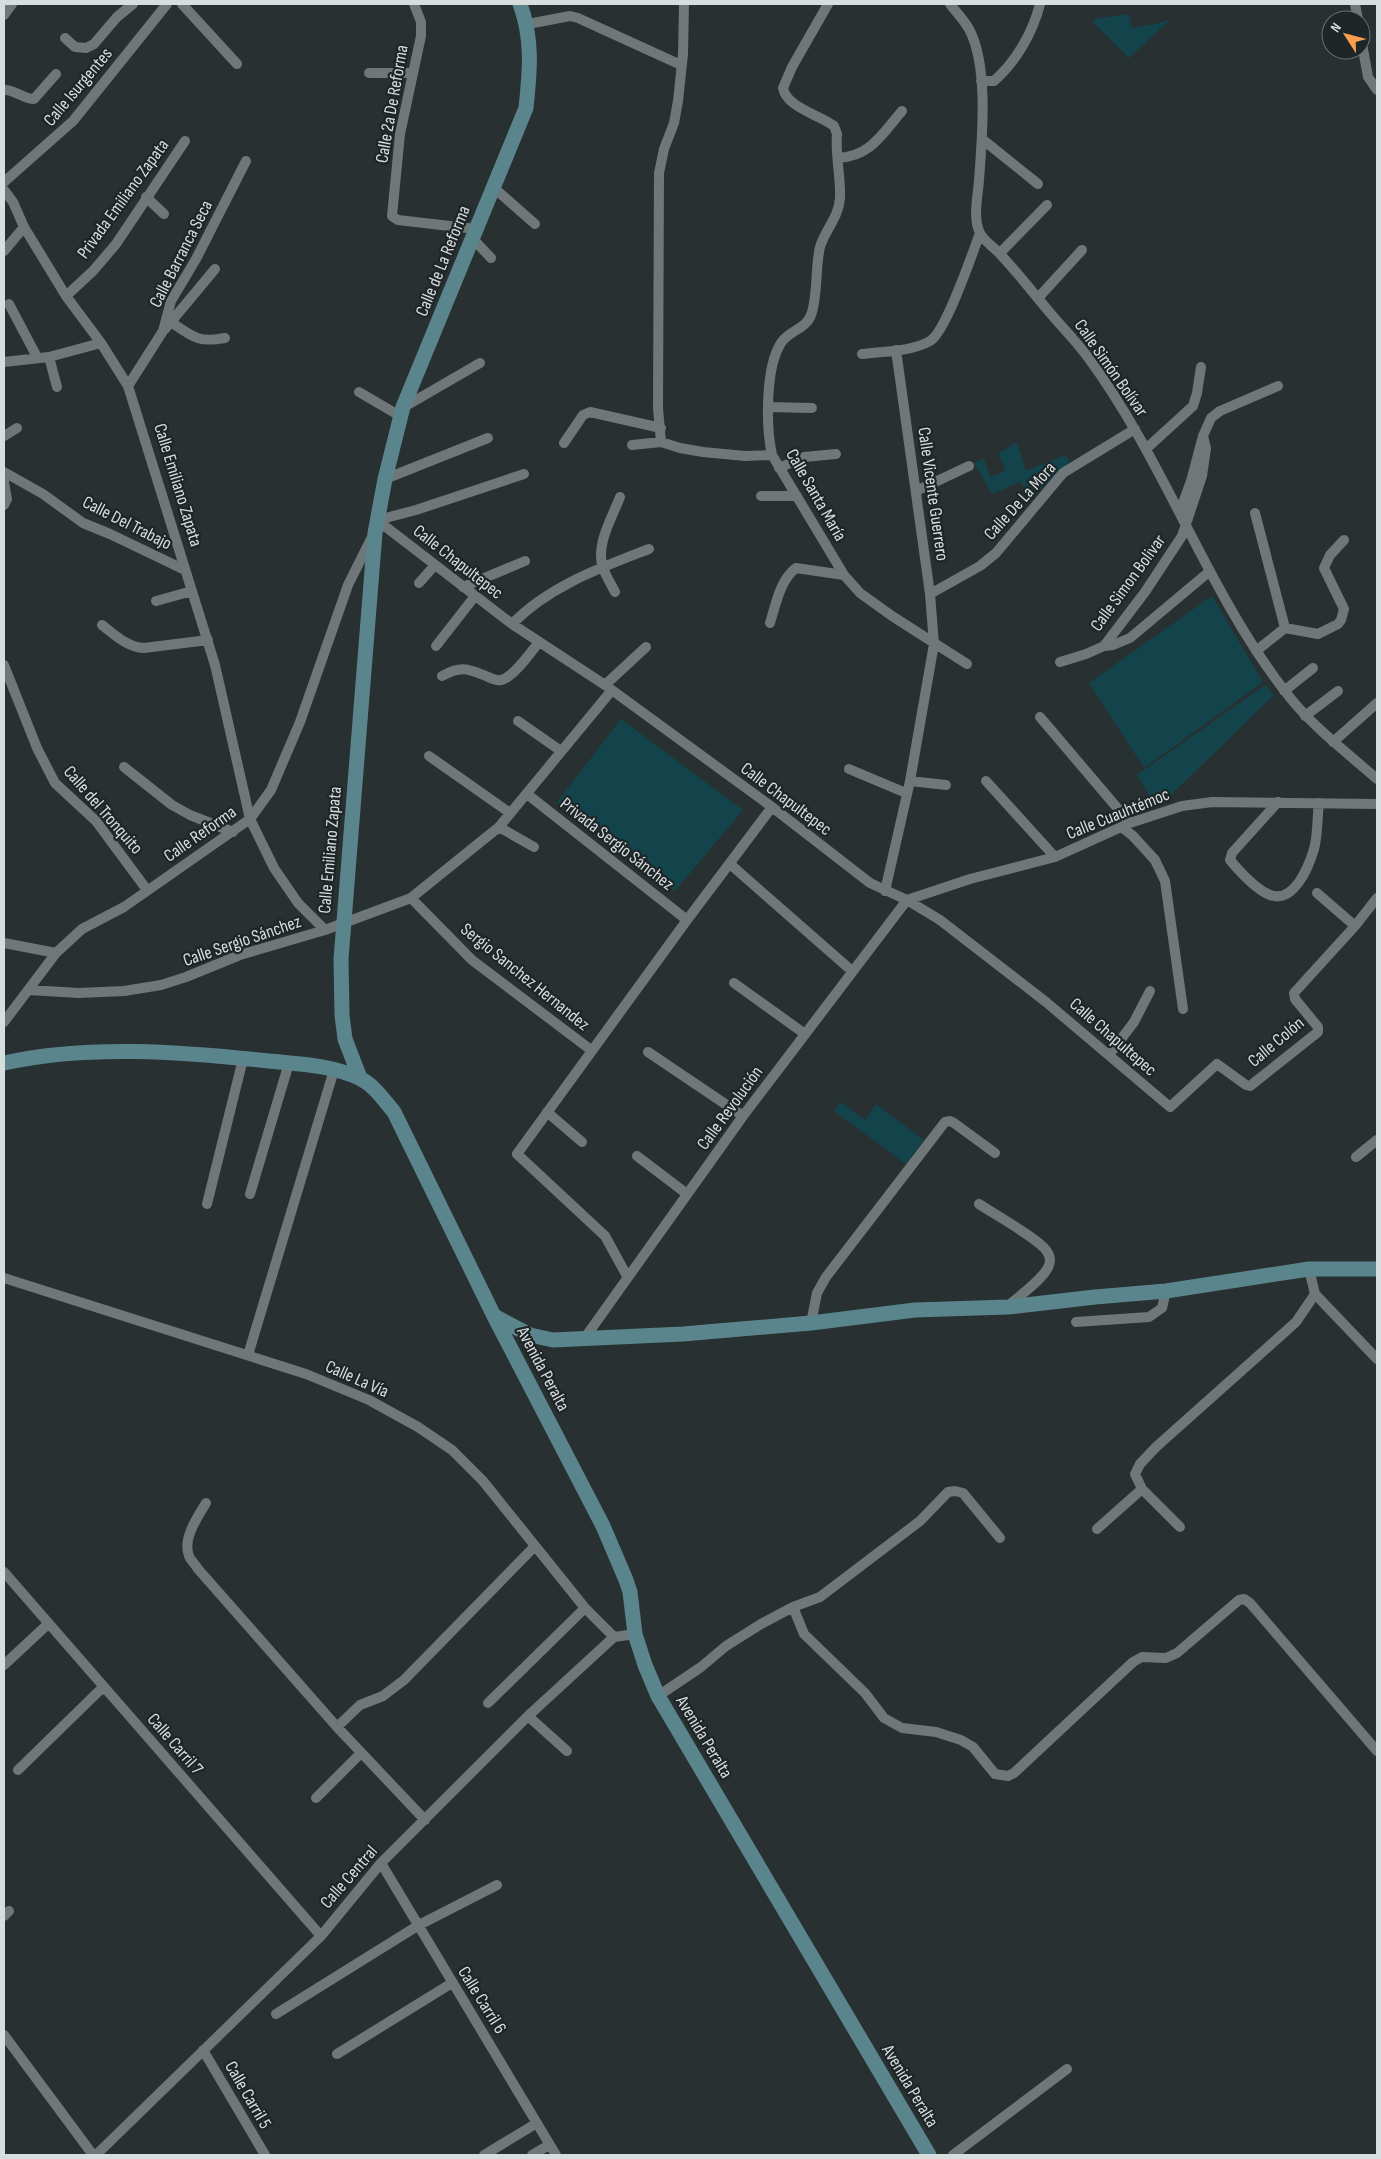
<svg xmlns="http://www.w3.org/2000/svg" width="1381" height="2159" viewBox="0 0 1381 2159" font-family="'Sofia Sans Condensed',sans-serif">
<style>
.green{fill:#13444c}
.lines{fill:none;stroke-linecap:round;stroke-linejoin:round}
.street{stroke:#6f7779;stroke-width:10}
.secondary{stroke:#5b858c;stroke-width:15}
.labels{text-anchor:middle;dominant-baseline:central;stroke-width:4.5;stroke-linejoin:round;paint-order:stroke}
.street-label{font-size:18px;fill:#d8ddde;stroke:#1f2628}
</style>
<rect width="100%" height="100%" fill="#283032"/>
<path class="green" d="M1129 14 1132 28 1160 23 1172 18 1129 58 1092 21 1098 18Z
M1017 442 1026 471 1065 455 1070 462 1033 497 1020 482 992 494 974 463 984 459 990 477 1005 471 999 453Z
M1212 596 1263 682 1144 768 1089 683Z
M1265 685 1274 695 1166 800 1154 803 1137 775Z
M621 719 743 810 675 891 557 802Z
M841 1102 865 1120 876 1104 924 1140 906 1164 834 1111Z"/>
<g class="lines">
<path class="street" d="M182 4 237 64
M414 4 421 22V36L400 134 392 216 398 220 476 229
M828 4 792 67 783 88C786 107 820 115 834 126L837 134C835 155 841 177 840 198 839 217 825 230 820 247 815 268 818 297 811 315 806 329 788 331 781 343 765 368 766 427 772 455L844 575 860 593 892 616 967 664
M950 4C956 12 964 20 969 29 989 66 982 139 979 180 978 195 973 216 979 231 982 240 994 247 1000 254 1018 273 1034 294 1051 314 1063 328 1076 341 1087 356 1165 461 1205 587 1284 690 1310 725 1345 751 1377 779
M1355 4 1358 20
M4 15 12 4
M528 24 570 16 578 18 681 65
M65 38 75 47 86 48 94 44 117 17 133 4
M1361 38 1368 77 1377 90
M369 73H413
M981 81H994C1016 62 1033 32 1040 4
M4 90C14 89 23 99 34 99L56 74
M982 139 1038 184
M838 158C871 156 882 134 902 111
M4 182 73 121 167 4
M493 187 535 224
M4 190 13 202 24 227 66 296 101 343 128 386 215 665 250 819 274 868 298 903 325 930
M146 197 164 214
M472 238 491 258
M4 251 24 227
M1000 253 1047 205
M66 296 93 271 116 244 185 141
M1038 298 1082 250
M9 304 37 357
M171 322C193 337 198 343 225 338
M165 329 215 269
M862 354C883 351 911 352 930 341 946 332 972 254 980 233
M49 357 57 387
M4 362 49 357 101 343
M128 386 163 331 171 301 196 259 246 161
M359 392 400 416
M404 407 480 363
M768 407 812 408
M4 436 17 428
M661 442 658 408 659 173 664 149 674 123 678 101 683 54 684 4
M564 443 583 415 590 412 661 428
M632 445 661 442 680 448 703 452 745 456 772 455
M1147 448 1193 406 1197 393 1201 367
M779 468 804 457 836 454
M4 472 43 494 83 523 110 534 185 570
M385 479 488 438
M4 482 7 499 4 505
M916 491 969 466
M761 496H797
M1180 511 1191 481 1203 436 1211 418 1220 411 1278 386
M1255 513 1285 628
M378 520 416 510 524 474
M377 525 386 527 512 624 605 685 772 807 870 883 907 900 940 920 1046 1002 1170 1107 1217 1064 1246 1085 1250 1086 1318 1032V1027L1295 999 1294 993 1355 926 1377 898
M419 583 435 565
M463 587 525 561
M615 592C611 584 606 576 603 568 595 545 612 518 620 497
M930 594 980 566 996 553 1063 473 1135 429
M156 601 192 591
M770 623C776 604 780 580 796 568L844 575
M512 624C549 586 600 568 649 549
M102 625C115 635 127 647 144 648L208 640
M1285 628 1318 634 1338 624 1341 620 1344 609 1324 568 1330 555 1344 540
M436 646 475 596
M1104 646 1113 645 1130 638 1210 571
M1256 651 1285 628
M1060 662 1086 654 1104 646 1145 592 1182 536 1202 476 1206 448 1203 436
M4 665 37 748 55 783 96 821 147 890
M442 676C460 666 467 668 486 676 490 678 496 681 501 680 513 678 531 652 539 642
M605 685 646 647
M1284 691 1313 668
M1305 716 1338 691
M1040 717 1130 823
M518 721 561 751
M1333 742 1377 703
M429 756 510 813
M124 767 172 805 190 815 233 832
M849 769 906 793
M910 781 946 785
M986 781 1055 857
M527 794 687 920
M1278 802 1232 853 1230 860C1240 872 1255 889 1270 895 1294 904 1309 866 1314 849 1318 835 1317 818 1319 803
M499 827 534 847
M1123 828 1133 836 1155 860 1165 881 1183 1009
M730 864 852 971
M885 891 910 781 934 644 930 594 896 350
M1317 893 1355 926
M411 898 472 960 591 1050
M4 943 56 953
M734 983 805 1034
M29 990 79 993 124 991 161 985 186 977 240 955 325 930 411 898 499 827 612 690
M4 1022 56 953 82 929 124 907 250 819 271 790 300 722 348 585 372 537
M648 1052 743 1116
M1109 1055 1134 1022 1150 991
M547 1112 582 1142
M637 1156 687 1194
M1356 1157 1377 1140
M250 1194 289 1063
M207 1204 243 1059
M979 1204C994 1214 1037 1238 1046 1250 1049 1254 1051 1260 1049 1265 1045 1278 1019 1296 1008 1306
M627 1276 605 1236 517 1154 687 920 772 807
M4 1278 306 1374 369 1400 418 1427 452 1450 483 1481 585 1608 614 1637
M1315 1294 1377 1359
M1076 1322 1149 1317 1162 1308 1166 1291
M811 1323 817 1293 826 1277 945 1122 950 1121 954 1123 995 1153
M584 1339 743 1116 907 900 970 879 1055 857 1130 823 1182 806 1212 802 1377 804
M248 1355 334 1070
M206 1503C198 1517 182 1538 189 1556 191 1561 196 1565 198 1569L337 1727 425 1820
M1180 1527 1142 1489 1135 1474 1140 1464 1156 1447 1296 1322 1315 1294 1309 1269
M1097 1529 1142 1489
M4 1572 321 1936
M793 1607 804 1634 865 1693 884 1718 902 1728 936 1732 961 1740 973 1747 995 1774 1008 1776 1014 1773 1133 1662 1142 1657 1166 1658 1177 1653 1239 1600 1244 1599 1250 1603 1377 1751
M4 1665 48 1624
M658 1696 701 1667 726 1646 761 1624 793 1607 820 1597 920 1521 948 1492 955 1491 963 1493 1000 1538
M488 1703 585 1608
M528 1716 567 1751
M337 1727 360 1705 383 1696 404 1680 534 1547
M18 1770 99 1691 105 1688
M316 1798 361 1753
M381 1863 556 2155
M4 1916 9 1911
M276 2014 419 1925 497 1885
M4 2035 93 2155
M203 2050 265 2155
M337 2054 452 1983
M96 2155 321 1936 381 1863 528 1716 614 1637 635 1634
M484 2155 537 2123
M532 2155 549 2145
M953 2155 1067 2069"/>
<path class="secondary" d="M4 1063C88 1044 184 1052 269 1061 299 1064 331 1065 359 1078 373 1084 384 1100 394 1112L494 1316 603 1526 626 1580 630 1592 635 1634 645 1665 658 1696 929 2155
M360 1078 345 1039 342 1015 341 959 375 533 385 479 403 407 526 108C530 71 533 39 520 4
M494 1316 530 1335 553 1340 683 1334 811 1323 915 1310 1008 1307 1095 1297 1166 1291 1309 1269H1377"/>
</g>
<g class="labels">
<g class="street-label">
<text transform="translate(78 87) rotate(-50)">Calle Isurgentes</text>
<text transform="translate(392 104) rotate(-80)">Calle 2a De Reforma</text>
<text transform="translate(123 199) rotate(-54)">Privada Emiliano Zapata</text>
<text transform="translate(181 254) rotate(-63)">Calle Barranca Seca</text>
<text transform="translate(443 261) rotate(-68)">Calle de La Reforma</text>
<text transform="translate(1111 368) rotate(55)">Calle Simón Bolívar</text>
<text transform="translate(178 485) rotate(73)">Calle Emiliano Zapata</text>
<text transform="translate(933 494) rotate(82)">Calle Vicente Guerrero</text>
<text transform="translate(816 495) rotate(60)">Calle Santa María</text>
<text transform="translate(1020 501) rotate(-48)">Calle De La Mora</text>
<text transform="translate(127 523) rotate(27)">Calle Del Trabajo</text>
<text transform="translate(458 562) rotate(38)">Calle Chapultepec</text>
<text transform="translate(1128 583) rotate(-54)">Calle Simon Bolivar</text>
<text transform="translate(786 799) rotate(37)">Calle Chapultepec</text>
<text transform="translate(103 810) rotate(49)">Calle del Tronquito</text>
<text transform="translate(1118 814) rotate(-22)">Calle Cuauhtémoc</text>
<text transform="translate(200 834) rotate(-35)">Calle Reforma</text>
<text transform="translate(617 844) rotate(38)">Privada Sergio Sánchez</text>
<text transform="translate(330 850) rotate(-85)">Calle Emiliano Zapata</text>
<text transform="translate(242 941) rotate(-19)">Calle Sergio Sánchez</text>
<text transform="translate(525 977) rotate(39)">Sergio Sanchez Hernandez</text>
<text transform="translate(1113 1037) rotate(41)">Calle Chapultepec</text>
<text transform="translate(1276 1042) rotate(-40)">Calle Colón</text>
<text transform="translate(730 1108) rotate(-54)">Calle Revolución</text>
<text transform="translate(543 1369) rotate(62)">Avenida Peralta</text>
<text transform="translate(357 1379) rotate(24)">Calle La Vía</text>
<text transform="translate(704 1737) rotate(59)">Avenida Peralta</text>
<text transform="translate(175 1744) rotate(49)">Calle Carril 7</text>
<text transform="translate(349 1877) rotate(-49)">Calle Central</text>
<text transform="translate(482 2000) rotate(58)">Calle Carril 6</text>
<text transform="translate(910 2086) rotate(59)">Avenida Peralta</text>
<text transform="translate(248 2095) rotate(60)">Calle Carril 5</text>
</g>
</g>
<rect width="1381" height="2159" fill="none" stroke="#d8ddde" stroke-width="10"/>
<g transform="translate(1346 35) rotate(306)"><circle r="24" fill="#1f2628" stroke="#696f71"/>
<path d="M0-4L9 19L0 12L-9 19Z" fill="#f99f4d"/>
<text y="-8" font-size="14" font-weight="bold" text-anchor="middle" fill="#d8ddde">N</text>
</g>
</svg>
